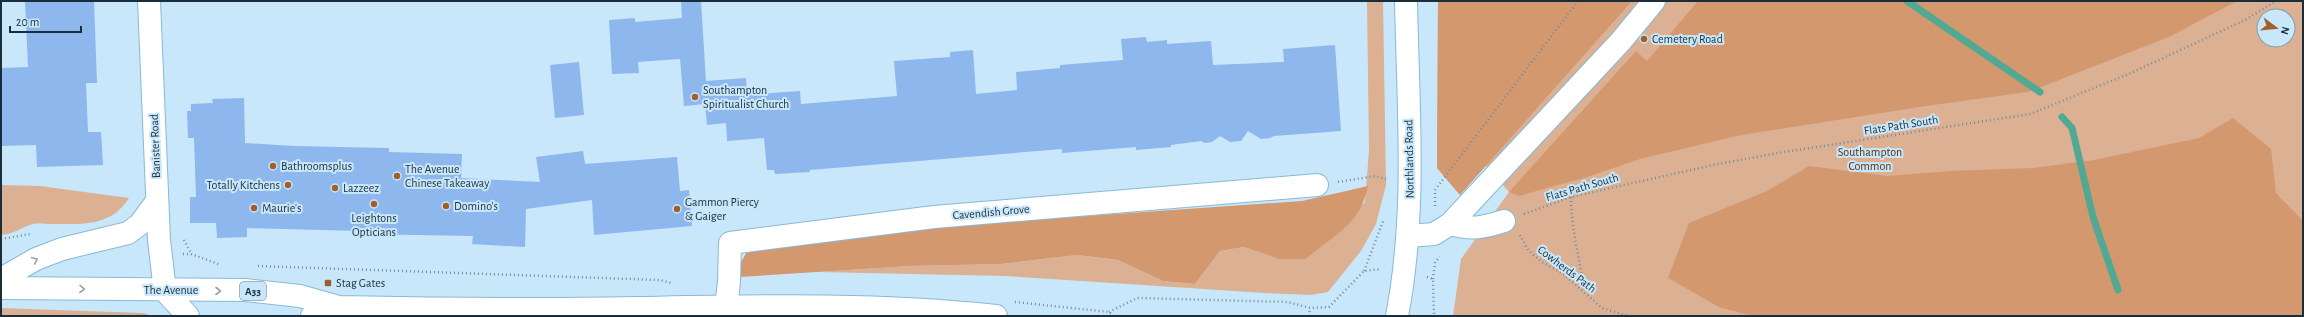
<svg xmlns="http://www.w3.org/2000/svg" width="2304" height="317" viewBox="0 0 2304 317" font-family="'Alegreya Sans',sans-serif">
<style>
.green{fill:#dcb093;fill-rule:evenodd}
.forest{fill:#d4986f}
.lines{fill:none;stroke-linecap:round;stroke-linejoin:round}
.stream{stroke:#51a994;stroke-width:7}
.building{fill:#8eb7ee}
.minor-casing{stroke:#87b9d8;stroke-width:24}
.major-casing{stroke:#87b9d8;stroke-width:24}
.path{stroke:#738d9c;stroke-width:2.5;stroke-dasharray:1 3;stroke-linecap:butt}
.minor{stroke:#fff;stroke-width:22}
.major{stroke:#fff;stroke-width:22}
.oneway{stroke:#98a1a6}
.poi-dot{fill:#a05f2b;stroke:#c9e7fa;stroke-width:1.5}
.labels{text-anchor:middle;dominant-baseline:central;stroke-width:4;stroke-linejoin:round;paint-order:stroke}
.shield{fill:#c9e7fa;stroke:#4e6674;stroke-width:1}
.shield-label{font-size:11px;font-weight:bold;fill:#192e3a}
.poi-label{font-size:12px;fill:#192e3a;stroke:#c9e7fa;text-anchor:start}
.street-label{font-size:12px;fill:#192e3a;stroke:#c9e7fa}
.park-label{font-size:12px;fill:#542d0d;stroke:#c9e7fa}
</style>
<rect width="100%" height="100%" fill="#c9e7fa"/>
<path class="green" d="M1367 1H1383L1386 185 1376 224 1361 251 1328 292 1311 295 1265 293 1006 276 817 272 910 266 1001 264 1077 255 1118 260 1163 281 1195 284 1220 251 1244 247 1279 259H1306L1365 202 1369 150Z
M1438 1H2303V316H1453L1461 259 1509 192 1485 165 1460 195 1437 168ZM2264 16H2288V40H2264Z
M1 185 40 186 129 198C111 227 82 224 52 224 46 224 38 223 33 224 22 227 15 234 1 235Z
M1 308 143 313 153 316H1Z"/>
<path class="forest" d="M1438 1H1632L1460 195 1437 168Z
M1698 1H2237L2169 37 2028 92 1926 106 1741 135 1640 159 1587 177 1519 196 1509 192 1636 51 1647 61Z
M2233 118 2271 149 2276 193 2303 221V316H1752L1719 307 1668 278 1689 223 1767 191 1809 166 1887 176 1950 171 2033 168 2094 160 2199 138Z
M1368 186C1360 226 1334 234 1306 259H1279L1244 247 1220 251 1195 284 1163 281 1118 260 1077 255 1001 264 910 266 740 277V264L749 248 887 230 1302 201Z"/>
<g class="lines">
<path class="stream" d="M1907 1 2040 92
M2062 117 2072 128 2093 217 2118 290"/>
</g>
<path class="building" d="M25 1H94L97 83H86L88 132H101L103 165 37 167 36 145 1 146V68L28 67Z
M681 1H701L706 81 746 78 747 95 800 91 801 104 897 96 894 61 950 57V52L973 50 976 94 1017 90 1016 72 1060 68V65L1123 60 1121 39 1146 37 1147 42 1167 40V44L1211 41 1213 65 1284 62 1283 49 1335 45 1341 131 1274 136 1270 138 1261 139 1248 131 1241 141 1230 142 1220 136 1212 142 1205 143 1201 141 1171 145V147L1136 150V147L1062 153V149L810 170V172L775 174 774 170H767L764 138 727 141 726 123 707 125 705 104 684 106 680 59 638 62 639 73 612 74 609 20 635 18V22L682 18Z
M579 62 584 115 555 118 550 65Z
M244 98 245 143 294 146 389 148V152L462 154 461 178 540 182 536 157 583 151 585 164 677 157 680 191 689 190 692 226 594 235 592 200 526 209 525 247 472 244 473 236 359 234V231L321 230 247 228V237L217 238 216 223H190V197H196L194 138H188L187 111H191V104L213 103 212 99Z"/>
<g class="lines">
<defs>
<path id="minor" d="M149 1 159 240 165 291 188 316
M1450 224C1472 230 1482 228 1504 221
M1409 236 1434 234 1450 224 1621 41 1654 1
M1 279 36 259 62 249 128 233 140 224 157 201
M725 316 729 282 730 243 934 217 1317 185
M1397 316C1417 212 1408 107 1406 1"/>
<path id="major" d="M1 288 245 290 300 296 339 307
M312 316 339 307C438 309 537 310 636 308 757 306 876 303 996 316"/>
</defs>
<use href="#minor" class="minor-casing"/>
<use href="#major" class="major-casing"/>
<path class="path" d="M1338 182 1375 176 1386 179
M1571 197C1571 229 1580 259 1584 291
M1435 206V190L1578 1
M1524 214 1571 197 1713 165 1778 153 2030 114 2131 73 2245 20 2276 1
M1520 235 1528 250 1542 262 1562 273 1602 308 1628 316
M1 239 31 234
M184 240 191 253
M183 254H191L221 265
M258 266 660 280 671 283
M1364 271 1384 219
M1427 277 1433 279 1434 316
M1433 279 1435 262 1440 257
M1015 302 1109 312 1114 316
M1109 312 1137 298 1288 302 1310 308 1329 307 1364 271 1381 269
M1309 316 1310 308"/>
<use href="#minor" class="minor"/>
<use href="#major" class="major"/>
</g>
<defs><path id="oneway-chevron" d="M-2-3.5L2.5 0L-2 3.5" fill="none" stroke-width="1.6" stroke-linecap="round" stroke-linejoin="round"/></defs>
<g class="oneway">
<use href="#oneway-chevron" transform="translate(35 260) rotate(-25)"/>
<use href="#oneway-chevron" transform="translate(82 289) rotate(1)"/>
<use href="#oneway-chevron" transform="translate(218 291)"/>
</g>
<g class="poi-dot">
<circle cx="1644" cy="39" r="4"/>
<circle cx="695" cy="97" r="4"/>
<circle cx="273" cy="166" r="4"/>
<circle cx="397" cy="176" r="4"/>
<circle cx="288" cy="185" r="4"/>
<circle cx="335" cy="188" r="4"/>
<circle cx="374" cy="204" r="4"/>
<circle cx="446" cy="206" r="4"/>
<circle cx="254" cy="208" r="4"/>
<circle cx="677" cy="209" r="4"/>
<rect x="324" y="279" width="8" height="8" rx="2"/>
</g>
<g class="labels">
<rect class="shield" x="240" y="282" width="26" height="18" rx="3"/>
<g class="shield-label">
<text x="253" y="291">A33</text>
</g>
<g class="poi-label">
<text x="1652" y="39">Cemetery Road</text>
<text x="703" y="90">Southampton<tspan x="703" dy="14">Spiritualist Church</tspan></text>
<text x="281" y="166">Bathroomsplus</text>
<text x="405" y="169">The Avenue<tspan x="405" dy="14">Chinese Takeaway</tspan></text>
<text x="280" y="185" text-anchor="end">Totally Kitchens</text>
<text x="343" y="188">Lazzeez</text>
<text x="685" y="202">Gammon Piercy<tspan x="685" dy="14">&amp; Gaiger</tspan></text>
<text x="454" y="206">Domino's</text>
<text x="262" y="208">Maurie's</text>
<text x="374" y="218" text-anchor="middle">Leightons<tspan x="374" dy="14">Opticians</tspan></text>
<text x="336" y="283">Stag Gates</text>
</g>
<g class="street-label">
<text transform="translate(1901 125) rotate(-9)">Flats Path South</text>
<text transform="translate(155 146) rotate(-92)">Banister Road</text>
<text transform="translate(1409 159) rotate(-91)">Northlands Road</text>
<text transform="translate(1582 187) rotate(-16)">Flats Path South</text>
<text transform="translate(991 212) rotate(-5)">Cavendish Grove</text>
<text transform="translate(1567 269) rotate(37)">Cowherds Path</text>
<text x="171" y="290">The Avenue</text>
</g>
<g class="park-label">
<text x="1870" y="152">Southampton<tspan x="1870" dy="14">Common</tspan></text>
</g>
</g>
<rect width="2304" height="317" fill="none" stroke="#192e3a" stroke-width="4"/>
<g transform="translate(2276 28) rotate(106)"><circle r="19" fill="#c9e7fa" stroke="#839dad"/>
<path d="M0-3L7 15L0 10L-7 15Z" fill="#a05f2b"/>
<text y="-6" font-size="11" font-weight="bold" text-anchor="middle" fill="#192e3a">N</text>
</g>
<path d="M10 26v6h71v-6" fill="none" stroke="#192e3a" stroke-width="2"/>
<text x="16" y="26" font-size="12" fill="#192e3a" stroke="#c9e7fa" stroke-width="3" paint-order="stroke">20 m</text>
</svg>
